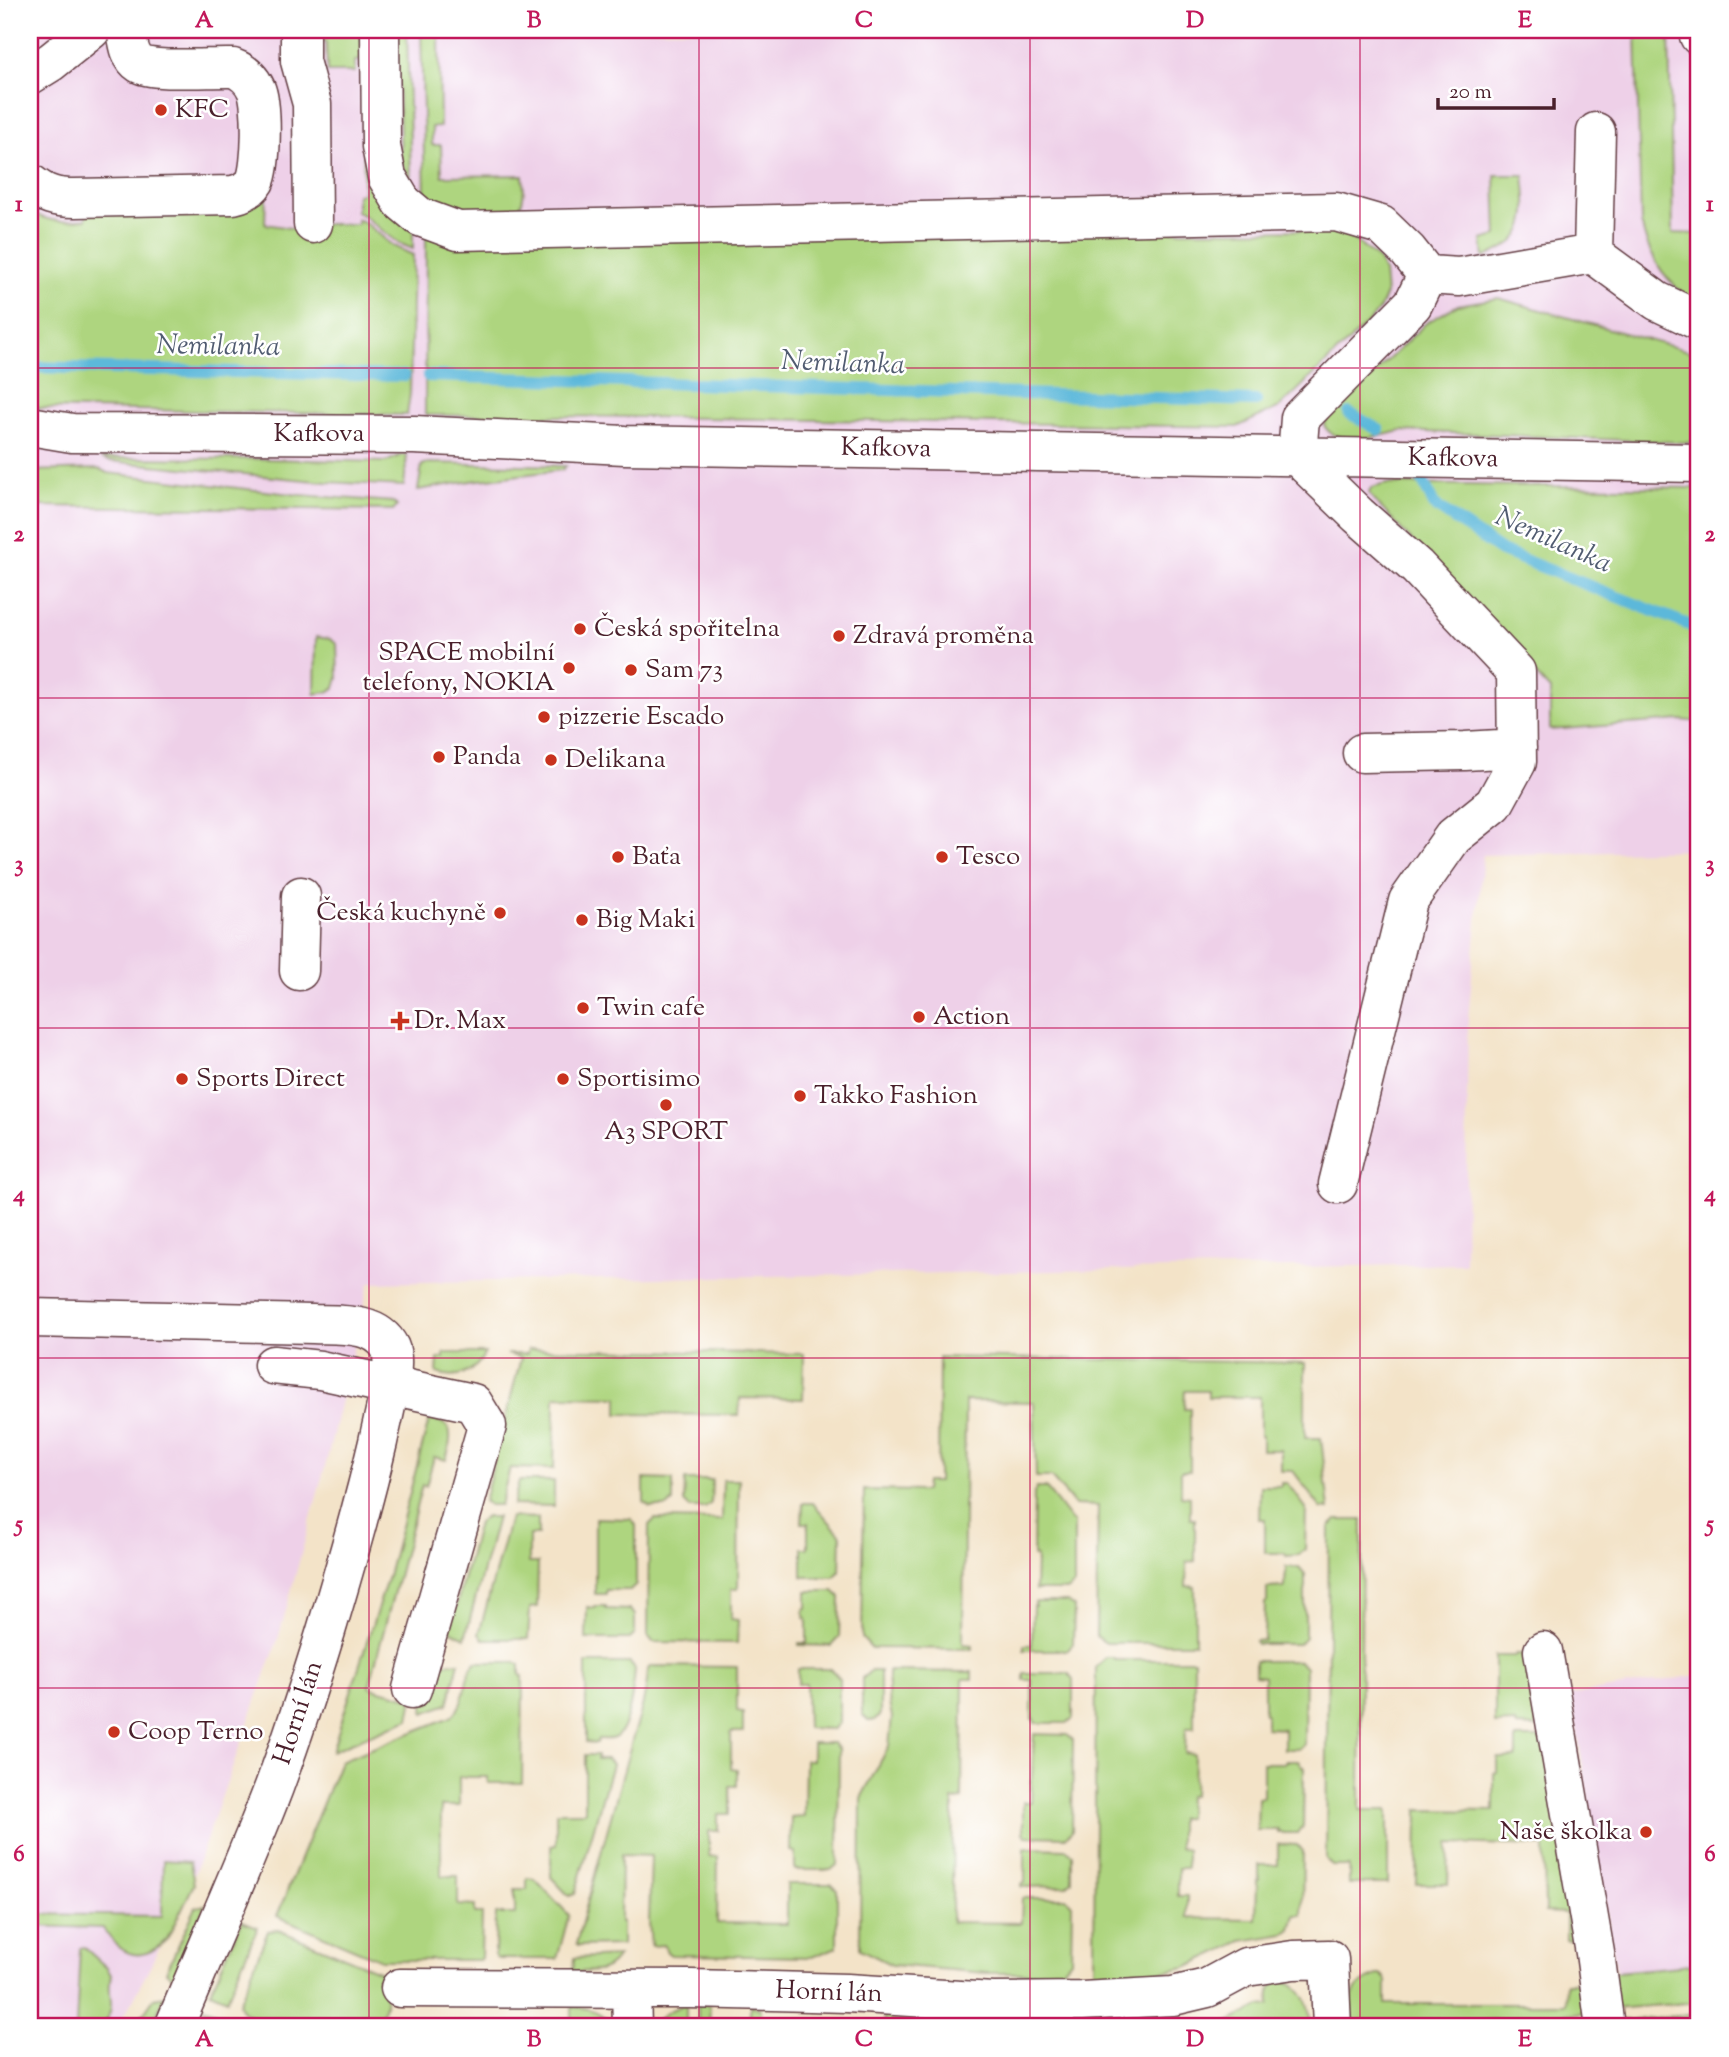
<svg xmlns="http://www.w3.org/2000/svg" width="1729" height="2057" viewBox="0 0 1729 2057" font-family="'Sorts Mill Goudy',serif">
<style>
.built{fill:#eed0e8}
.green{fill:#aed57f;stroke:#7c7a55;stroke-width:2}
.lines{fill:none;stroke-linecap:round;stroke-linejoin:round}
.stream{stroke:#5cb8da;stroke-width:12}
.minor-casing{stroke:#633c43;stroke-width:41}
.minor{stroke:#fff;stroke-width:38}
.grid{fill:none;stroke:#c2185b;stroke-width:2;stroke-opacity:0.55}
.poi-dot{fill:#c8321e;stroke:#fff;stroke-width:2.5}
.labels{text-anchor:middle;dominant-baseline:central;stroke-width:5;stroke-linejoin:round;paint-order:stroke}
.poi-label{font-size:26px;fill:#4a1f2b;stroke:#fff;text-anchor:start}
.street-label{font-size:26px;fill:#4a1f2b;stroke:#fff}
.water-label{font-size:28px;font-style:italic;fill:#515c71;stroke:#fff}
.neatline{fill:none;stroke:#c2185b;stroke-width:2.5}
.grid-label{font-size:23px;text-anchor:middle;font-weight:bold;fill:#c2185b}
</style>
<rect width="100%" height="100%" fill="#fff"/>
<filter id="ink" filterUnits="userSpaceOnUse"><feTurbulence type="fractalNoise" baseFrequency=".0143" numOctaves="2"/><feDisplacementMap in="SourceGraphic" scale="14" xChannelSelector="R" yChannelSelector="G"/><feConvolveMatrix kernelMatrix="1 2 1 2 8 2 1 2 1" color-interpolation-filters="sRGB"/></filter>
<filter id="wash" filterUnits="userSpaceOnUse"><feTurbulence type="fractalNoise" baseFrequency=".00686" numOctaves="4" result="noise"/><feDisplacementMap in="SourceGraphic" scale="28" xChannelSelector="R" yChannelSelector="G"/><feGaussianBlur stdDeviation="1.57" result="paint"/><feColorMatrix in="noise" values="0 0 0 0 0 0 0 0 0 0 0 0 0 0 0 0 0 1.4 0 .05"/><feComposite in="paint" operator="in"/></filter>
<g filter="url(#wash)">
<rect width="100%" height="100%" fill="#f3e3c8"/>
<path class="built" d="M30 30H1699V850L1483 855 1468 1019 1465 1264 369 1283 327 1459 278 1639 188 1891 133 2000 116 2027H30Z
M1699 1675V1969L1618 1980 1571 1695Z"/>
<path class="green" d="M318 30H361L363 60 355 61V72H327L326 41H316Z
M396 30H407L411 179 404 168 401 159Z
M421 30H439L440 127H432V145H441L442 176 523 175C524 186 525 200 518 210 482 211 457 216 425 196Z
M1636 30H1669L1673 233 1699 234V306C1668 284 1650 262 1641 223Z
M364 142 413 228V249L398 243 363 215 357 212V194L363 193Z
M1495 175H1524C1526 197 1531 224 1514 241 1506 248 1493 253 1484 258L1482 240 1497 236Z
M266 190 265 224 296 229 329 224H357V219L366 223 393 246 413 255 410 394 407 415 30 408V212C52 223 62 222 86 219V210Z
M1330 230 1348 235 1379 260 1384 272 1386 294 1380 308 1370 321 1280 407 1237 427 644 417 425 415 426 236Z
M1498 298 1699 354V443L1401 431C1381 436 1335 448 1324 425L1327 419 1426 323 1458 305Z
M401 455H407L404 486 326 482 109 461 101 458 267 459 386 462Z
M428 463 566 466 562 470 471 481 418 490 422 465Z
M99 469 108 473 300 495 393 502 397 506 394 510 30 506V471Z
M1386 484 1699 488V722L1681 720 1550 730V690L1373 499 1369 493 1371 488Z
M316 637 330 639 337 644 338 678 335 688 327 692 315 694Z
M528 1349 804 1354 803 1399 740 1398 739 1415 618 1414V1397L555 1396 554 1469 510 1468 500 1505H489L484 1501 521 1358 507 1354H527Z
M444 1353H485C475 1373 458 1380 437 1373L438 1359 444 1358Z
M939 1357 1305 1363V1438H1321L1329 1509 1321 1508 1293 1471H1281V1450H1262V1436H1260V1397H1208V1391H1185L1184 1409H1190V1471H1181V1496L1190 1497V1519H1195V1561L1187 1562 1186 1586 1195 1587V1643H1106L1096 1636 1098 1506 1075 1505 1051 1477H1036L1034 1402 965 1401 963 1644 972 1645V1649L871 1648 862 1638 864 1490 925 1491 926 1482H938Z
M429 1420C457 1421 451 1441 446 1460L434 1457 426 1486 422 1485 369 1687 413 1699 409 1719 332 1751 388 1576Z
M644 1479 673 1480V1502L667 1507H650L644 1502Z
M685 1480H712L711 1503 705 1508H690L684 1502Z
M723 1480H739L738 1589H731V1619L738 1620 737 1643 653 1642 648 1636 649 1525 655 1519 722 1520Z
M519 1481H554V1506L513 1505Z
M1281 1483H1287L1306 1508 1305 1549 1299 1555 1286 1556 1285 1553H1265V1519H1259L1260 1486H1281Z
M1036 1488H1046L1074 1524V1585L1068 1590H1035L1036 1557 1033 1556 1034 1492 1036 1491Z
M803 1503H813L841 1535 840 1571 834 1577H802V1548H808V1523H802Z
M486 1517H497L465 1638 450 1630 478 1523Z
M510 1517 538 1518V1535H529V1563H538L537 1607 530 1608 528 1639H483L479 1634Z
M595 1518 631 1519 636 1525V1584L630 1590H606V1594H595Z
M1336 1520H1362L1360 1810H1388V1884H1349V1866H1332L1326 1859 1329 1527Z
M1286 1567H1299L1305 1574V1637L1299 1644H1256L1255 1641 1264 1640 1265 1603 1267 1602V1588L1285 1587Z
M807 1591H834L840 1597 839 1637 831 1646 799 1645V1643H807V1618H805L804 1609 807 1608Z
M1035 1602H1068L1074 1607 1073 1644 1068 1650H1024V1645H1032L1033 1606H1035Z
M595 1606H606V1609L630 1610 635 1615V1634L630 1639H586L587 1607 594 1608Z
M1516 1654H1525L1538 1727 1516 1726 1515 1723 1495 1724V1656H1516Z
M1106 1658H1114L1115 1660H1194V1728H1186L1185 1753 1194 1754 1193 1796H1188L1187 1818H1179V1848L1187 1849V1868H1178V1896H1187V1918L1256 1919 1257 1880H1259V1865H1278V1844L1297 1845 1303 1851 1302 1915H1295L1291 1929 1284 1934 1242 1941 1186 1967 1156 1973 1099 1975 1094 1971 1096 1667Z
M1255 1661H1299L1305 1668 1304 1743 1298 1749H1284V1729L1266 1728V1714H1264V1676L1255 1675Z
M459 1662 448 1704 424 1713 423 1711 425 1702 431 1703 441 1664Z
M475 1662H515L520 1665V1675L523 1676 522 1783H488V1777H459V1806H441V1876H458V1905L475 1906V1914H482L481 1958 479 1960H381L277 1916 340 1761 451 1717C468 1703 462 1678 475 1662Z
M586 1663H630L635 1669C634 1684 629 1731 614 1738 610 1740 603 1739 598 1739L597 1743 586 1742Z
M651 1666 737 1667V1711L743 1712V1732H731V1768L737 1769V1786H730V1814H718V1831H709V1856L718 1857 717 1923 787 1924V1884H831L837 1890V1947L812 1957 671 1955 667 1952 664 1945 651 1946 649 1922 651 1856 621 1855 620 1922H622V1945L578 1946 576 1944 633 1737C641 1714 647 1693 648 1669Z
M798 1669H831L839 1678V1723L833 1729 807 1728 806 1684H798Z
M871 1671H880V1714C877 1720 874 1721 868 1721L862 1714V1678Z
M888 1671 972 1672V1679H963L962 1799 953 1800 952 1922 1021 1923 1022 1898H1066L1072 1904 1071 1960 1060 1973H986L892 1965 860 1949 861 1798 889 1746 892 1717 888 1698Z
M1024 1673H1068L1073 1679V1718L1067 1723H1035L1034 1719H1032V1680H1024Z
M1034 1734 1067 1735 1073 1740 1072 1831 1066 1837 1025 1836V1833H1023V1802H1031Z
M1516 1738H1538L1547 1745 1578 1940H1566V1913L1545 1912 1544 1846 1449 1843 1448 1884H1417L1418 1810 1494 1811V1773L1497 1772V1758H1516Z
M812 1743H833L839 1749 838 1864 831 1870H795V1852L790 1851 791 1817 804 1816 805 1760H812Z
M585 1755H597V1759H607L612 1764 575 1894 569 1896 551 1877V1846L556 1845V1812H585Z
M1285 1761H1298L1304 1768 1303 1827 1297 1833H1278V1830H1257L1258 1798 1263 1797V1763H1284Z
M1025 1848 1066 1849 1072 1854V1881L1066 1886 1022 1887V1884L1025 1883Z
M163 1860 190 1862 194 1884 167 1939C141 1965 121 1956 103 1928L30 1926V1914L162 1916Z
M527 1878 535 1879 569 1915 557 1959H498L495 1957 496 1914H515V1889H527Z
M205 1905 174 1978 166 1972 196 1907Z
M242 1921 258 1927 227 1999 210 1992Z
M278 1930 381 1972H386L385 2005 377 2027H265L242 2010 239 2004 268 1931Z
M84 1947 107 1968 111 1975C105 1997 121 2008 99 2027H76L80 1948Z
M618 1956C607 1975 592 1971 573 1972L574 1958Z
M1699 1964V2002L1613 2009 1607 1973Z
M1378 1975H1382L1386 1980V2004H1565L1566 1983H1585L1589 2012 1413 2027H1356C1344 2004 1352 1983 1378 1975Z
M1285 1981C1305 1988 1311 2007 1310 2027H1219L1261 2006 1270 2005C1269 1991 1269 1983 1285 1981Z
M165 1996 151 2027H134L154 1998Z
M686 2005V2027H653C662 2014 671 2008 686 2005Z
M698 2005H710L709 2027H750V2005L761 2009 760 2027H698Z
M572 2007C589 2007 604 2012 612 2027H572Z
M205 2008 236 2020 246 2027H202Z
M884 2012 923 2014 926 2019 925 2027H885Z
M1699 2014V2022L1628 2027 1618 2021Z"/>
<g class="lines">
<path class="stream" d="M30 367 404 376
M428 376 1256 401
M1349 413 1379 430
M1415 464 1434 505 1501 551 1699 629"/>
</g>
</g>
<g filter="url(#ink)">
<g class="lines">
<defs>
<path id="minor" d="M300 30V61L312 104 313 224
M380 30 381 146 387 177 402 202 420 217 458 231 1336 212 1381 225 1408 251 1427 275 1459 277 1593 254 1657 301 1699 321
M1699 30V36
M30 75 51 62 91 30
M30 183C45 195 56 198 75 198L233 195C242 193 250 190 255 181 262 166 263 104 256 89 251 78 244 72 233 68 215 67 151 72 140 64 129 57 128 41 126 30
M1593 254 1596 132
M30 426 72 433 414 435 625 445 1699 463
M1362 753 1465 751 1517 748
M299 971 301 896
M1338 1184 1408 901 1453 837 1494 804 1517 762 1516 672 1417 567 1358 515 1297 456 1300 418 1413 304 1427 275
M30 1318 313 1324C337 1325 377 1321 390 1348 398 1366 382 1421 378 1442 363 1506 345 1568 326 1631 310 1683 293 1736 274 1787 243 1868 207 1947 174 2027
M273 1365 320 1370 473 1403 487 1426 412 1689
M1543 1651 1595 1953 1605 2027
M400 1988 691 1989 847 1993 993 2002 1082 2001 1173 1996 1207 1988 1246 1967 1293 1960 1329 1959 1332 2027
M631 1989 632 2027"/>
</defs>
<use href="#minor" class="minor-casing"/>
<use href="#minor" class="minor"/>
</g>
</g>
<path class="grid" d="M369 30V2027M699 30V2027M1030 30V2027M1360 30V2027M30 368H1699M30 698H1699M30 1028H1699M30 1358H1699M30 1688H1699"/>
<g class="poi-dot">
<circle cx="161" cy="110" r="7"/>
<circle cx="580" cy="629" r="7"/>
<circle cx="839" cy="636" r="7"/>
<circle cx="569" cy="668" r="7"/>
<circle cx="631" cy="670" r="7"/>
<circle cx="544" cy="717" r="7"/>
<circle cx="439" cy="757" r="7"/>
<circle cx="551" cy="760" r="7"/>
<circle cx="618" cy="857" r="7"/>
<circle cx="942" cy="857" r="7"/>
<circle cx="500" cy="913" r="7"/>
<circle cx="582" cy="920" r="7"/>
<circle cx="583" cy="1008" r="7"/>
<circle cx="919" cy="1017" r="7"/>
<path d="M396.5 1010.5h7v7h7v7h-7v7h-7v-7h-7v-7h7z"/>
<circle cx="182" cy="1079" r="7"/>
<circle cx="563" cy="1079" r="7"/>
<circle cx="800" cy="1096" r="7"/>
<circle cx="666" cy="1105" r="7"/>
<circle cx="114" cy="1732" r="7"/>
<circle cx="1646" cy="1832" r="7"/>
</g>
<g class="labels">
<g class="poi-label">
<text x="175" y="110">KFC</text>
<text x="594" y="629">Česká spořitelna</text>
<text x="853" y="636">Zdravá proměna</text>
<text x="555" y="653" text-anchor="end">SPACE mobilní<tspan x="555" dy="30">telefony, NOKIA</tspan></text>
<text x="645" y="670">Sam 73</text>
<text x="558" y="717">pizzerie Escado</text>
<text x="453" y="757">Panda</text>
<text x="565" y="760">Delikana</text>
<text x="632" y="857">Baťa</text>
<text x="956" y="857">Tesco</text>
<text x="486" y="913" text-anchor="end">Česká kuchyně</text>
<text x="596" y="920">Big Maki</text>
<text x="597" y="1008">Twin cafe</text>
<text x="933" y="1017">Action</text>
<text x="414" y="1021">Dr. Max</text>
<text x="196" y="1079">Sports Direct</text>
<text x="577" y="1079">Sportisimo</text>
<text x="814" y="1096">Takko Fashion</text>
<text x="666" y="1132" text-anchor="middle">A3 SPORT</text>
<text x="128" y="1732">Coop Terno</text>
<text x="1632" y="1832" text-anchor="end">Naše školka</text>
</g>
<g class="street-label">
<text x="319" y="434">Kafkova</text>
<text transform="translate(886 449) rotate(1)">Kafkova</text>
<text transform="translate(1453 459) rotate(1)">Kafkova</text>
<text transform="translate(299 1713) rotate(-72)">Horní lán</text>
<text transform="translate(829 1993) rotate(2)">Horní lán</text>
</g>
<g class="water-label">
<text transform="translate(218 347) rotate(1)">Nemilanka</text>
<text transform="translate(843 364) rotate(2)">Nemilanka</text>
<text transform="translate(1553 541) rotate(24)">Nemilanka</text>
</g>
</g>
<rect width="1729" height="2057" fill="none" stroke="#fff" stroke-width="77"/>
<path d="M1438 98v10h116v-10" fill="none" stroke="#4a1f2b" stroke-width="3.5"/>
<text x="1449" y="98" font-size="21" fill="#4a1f2b" stroke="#ffffff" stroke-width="5" paint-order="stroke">20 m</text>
<rect x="38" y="38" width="1652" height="1980" class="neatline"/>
<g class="grid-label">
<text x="204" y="27">A</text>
<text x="534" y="27">B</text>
<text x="864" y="27">C</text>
<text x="1195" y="27">D</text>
<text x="1525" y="27">E</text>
<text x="19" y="211">1</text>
<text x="1710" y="211">1</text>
<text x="19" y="541">2</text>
<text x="1710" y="541">2</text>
<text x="19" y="871">3</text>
<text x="1710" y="871">3</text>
<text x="19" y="1201">4</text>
<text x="1710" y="1201">4</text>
<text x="19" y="1531">5</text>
<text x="1710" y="1531">5</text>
<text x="19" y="1861">6</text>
<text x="1710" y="1861">6</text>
<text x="204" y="2046">A</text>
<text x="534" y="2046">B</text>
<text x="864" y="2046">C</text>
<text x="1195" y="2046">D</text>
<text x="1525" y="2046">E</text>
</g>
</svg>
